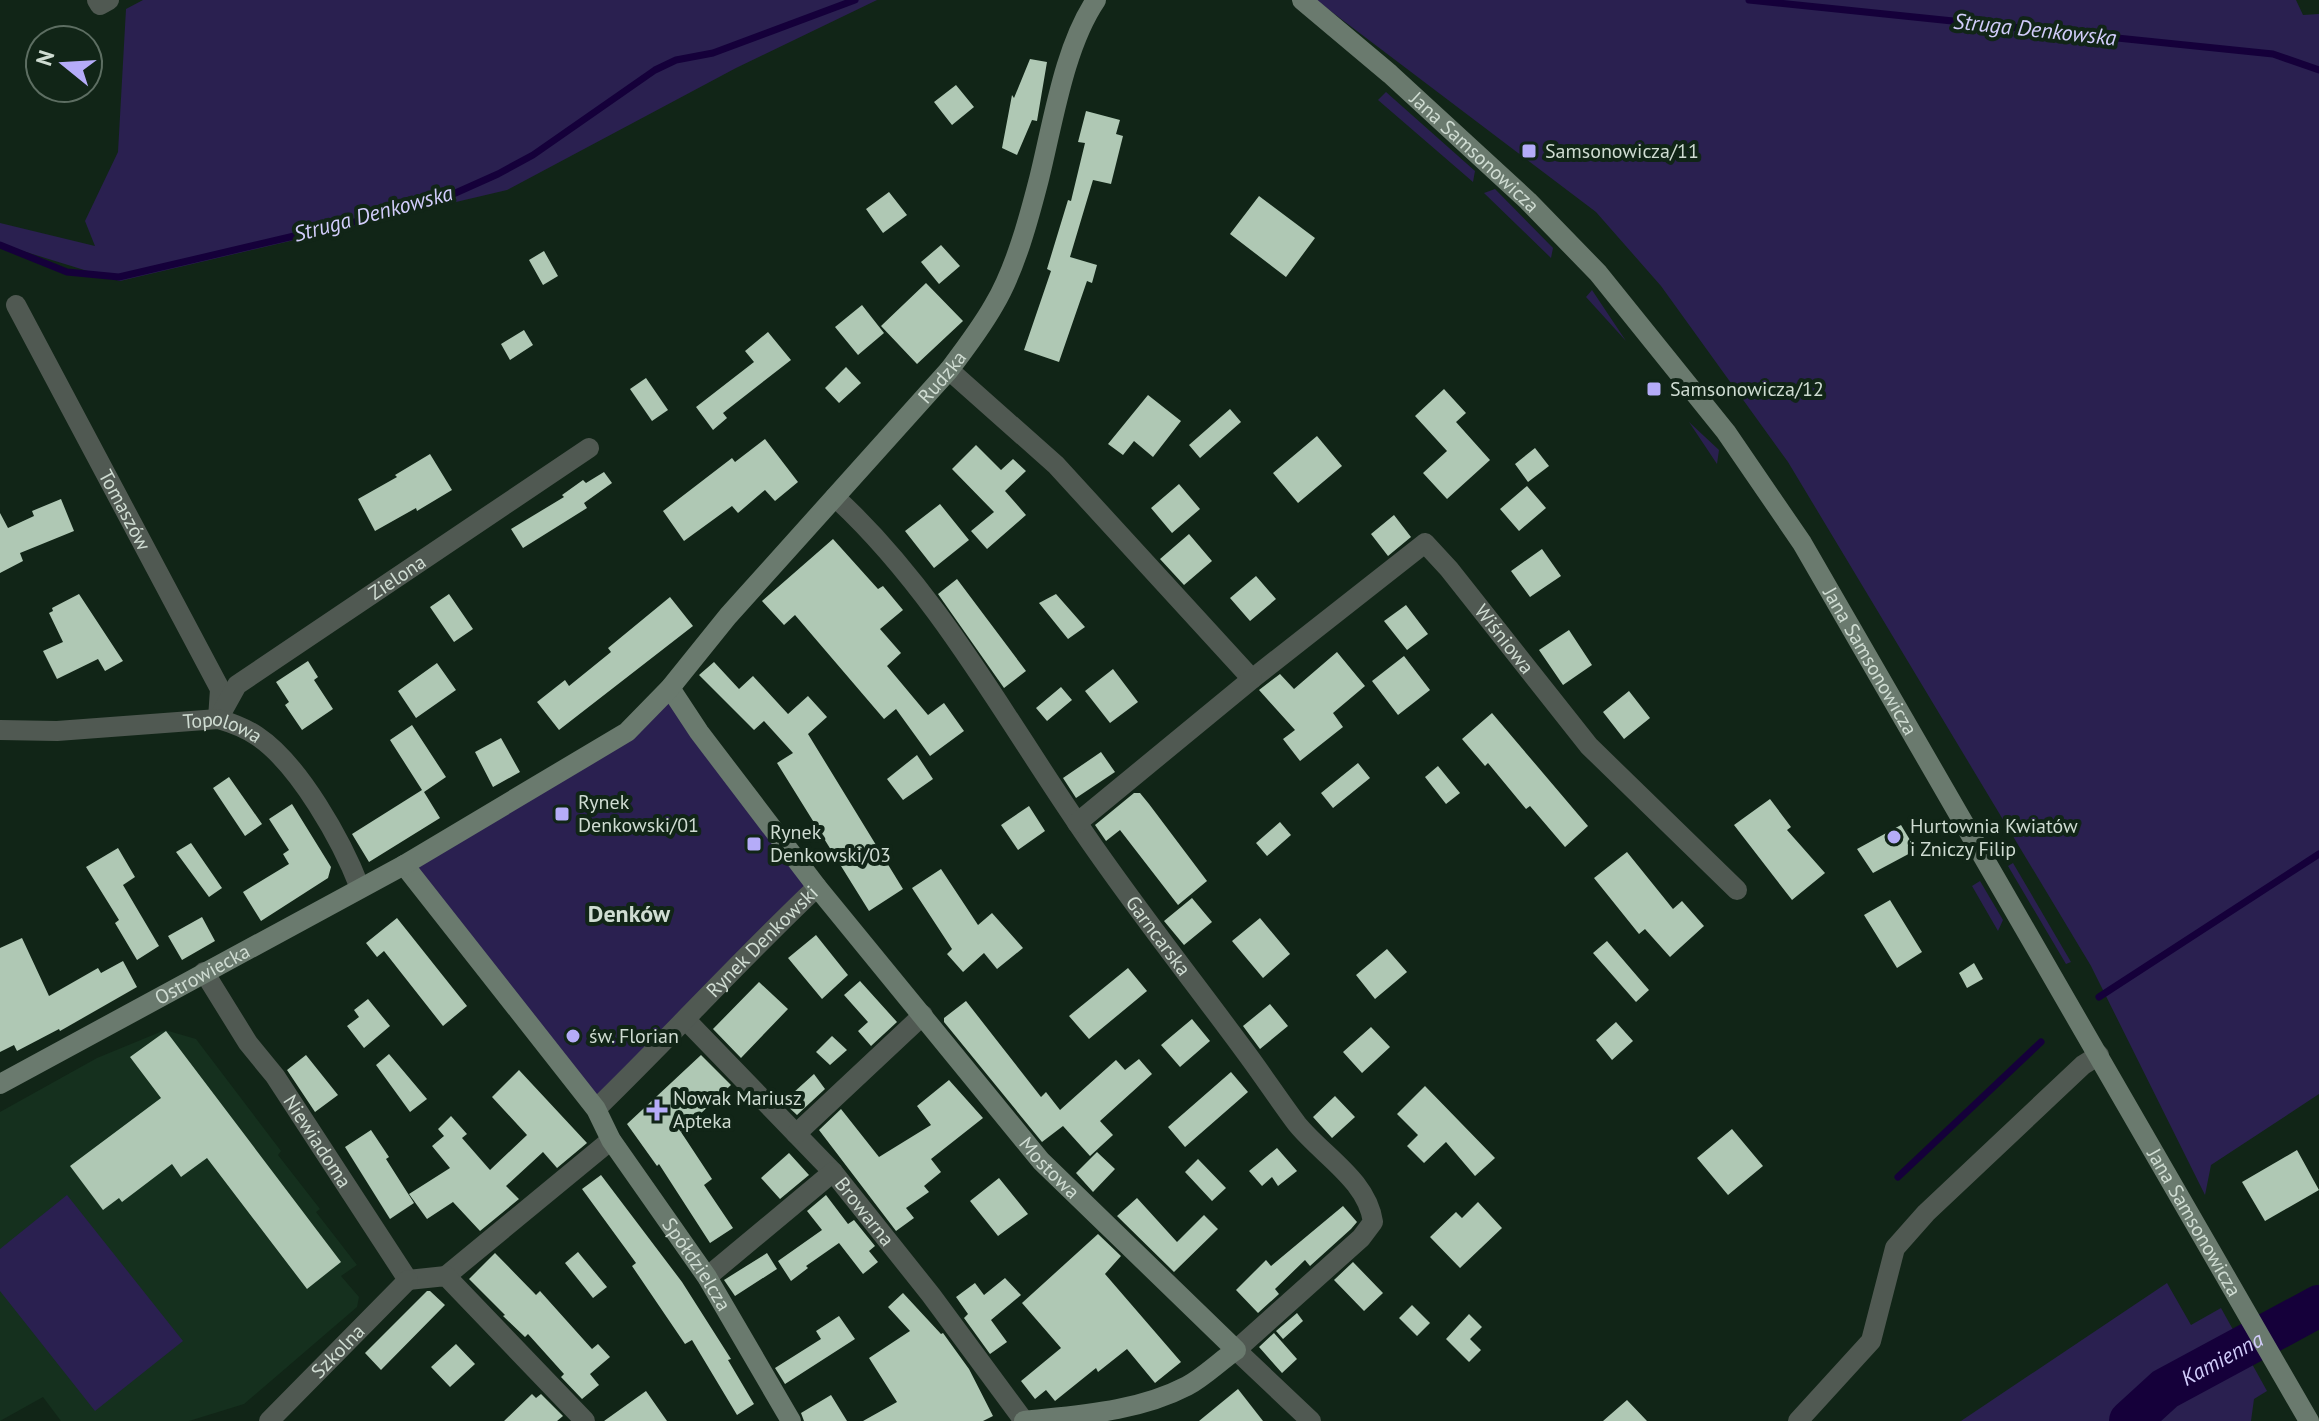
<svg xmlns="http://www.w3.org/2000/svg" width="2319" height="1421" viewBox="0 0 2319 1421" font-family="'PT Sans',sans-serif">
<style>
.built{fill:#15301e}
.green{fill:#2a2050}
.lines{fill:none;stroke-linecap:round;stroke-linejoin:round}
.stream{stroke:#15003a;stroke-width:7}
.river{stroke:#15003a;stroke-width:42}
.building{fill:#afc8b4}
.street{stroke:#505952;stroke-width:20}
.secondary{stroke:#6a7a6e;stroke-width:20}
.poi-dot{fill:#b5acf8;stroke:#112517;stroke-width:3}
.labels{text-anchor:middle;dominant-baseline:central;stroke-width:8;stroke-linejoin:round;paint-order:stroke}
.poi-label{font-size:20px;fill:#cfdcd2;stroke:#112517;text-anchor:start}
.street-label{font-size:20px;fill:#cfdcd2;stroke:#112517}
.water-label{font-size:22px;font-style:italic;fill:#d2cdfb;stroke:#112517}
.quarter-label{font-size:24px;font-weight:bold;fill:#cfdcd2;stroke:#112517}
</style>
<rect width="100%" height="100%" fill="#112517"/>
<path class="built" d="M165 1030 196 1039 281 1151 278 1155 320 1209 316 1212 357 1265 341 1276 359 1297 357 1307 244 1404 189 1421H61L43 1397 0 1421V1112L97 1058Z"/>
<path class="green" d="M143 0H877L736 68 507 190 120 281 0 244V223L95 246 85 221 118 152 126 9Z
M1316 0H2296L2303 15 2319 14V1094L2211 1165 2205 1195 2091 966 1788 462 1661 286 1596 212Z
M1386 92 1475 171 1473 182 1378 100Z
M1495 189 1553 248 1551 258 1484 193Z
M1592 290 1626 341 1586 297Z
M1689 422 1719 450 1717 464Z
M670 688 817 887 596 1109 404 865 547 781Z
M2013 863 2071 962 2066 964 2008 866Z
M1980 881 2003 920 1998 931 1972 886Z
M67 1195 183 1341 95 1411 0 1291V1249Z
M2167 1283 2191 1325 2221 1308 2267 1391 2254 1399 2251 1421H1961Z"/>
<g class="lines">
<path class="stream" d="M1749 0 2273 54 2319 70
M0 245 67 272 119 277 354 222 451 195 498 174 533 155 655 70 676 60 713 53 855 0
M2099 997 2319 854
M1898 1177 2041 1042"/>
<path class="river" id="s1" d="M2130 1421 2165 1389 2319 1306"/>
</g>
<path class="building" d="M1030 59 1047 62 1037 121 1032 120 1017 155 1002 148 1012 95 1014 98Z
M956 85 974 107 952 125 934 102Z
M1086 111 1120 120 1116 134 1123 136 1111 184 1093 180 1070 257 1097 265 1092 283 1087 281 1059 362 1024 350 1051 271 1047 269 1068 200 1071 201 1085 143 1078 142Z
M889 192 907 215 883 233 866 209Z
M1259 196 1315 238 1286 277 1230 234Z
M941 245 960 266 939 284 921 262Z
M544 251 558 276 543 285 529 260Z
M926 283 963 321 917 364 881 326Z
M862 305 884 333 858 355 835 327Z
M524 330 533 345 510 360 501 344Z
M768 332 791 360 723 413 727 418 713 430 696 407 754 362 745 351Z
M846 367 861 383 839 403 825 388Z
M646 378 668 410 652 421 630 389Z
M1444 389 1466 413 1456 422 1490 460 1447 499 1423 473 1447 451 1415 416Z
M1148 395 1181 421 1153 457 1134 441 1123 455 1108 444Z
M1230 409 1241 422 1200 458 1189 445Z
M1317 436 1342 466 1298 503 1273 473Z
M765 439 798 482 775 501 765 490 738 513 732 506 684 541 663 511 732 458 735 462Z
M976 445 1001 470 1013 459 1026 471 1005 491 1026 515 987 549 971 531 994 512 952 469Z
M1535 448 1549 466 1528 482 1515 464Z
M430 454 452 490 417 511 416 508 375 531 358 499 397 477 395 475Z
M604 472 612 483 584 503 587 508 523 548 511 529 564 497 562 495 583 480 586 483Z
M1179 484 1200 509 1172 533 1151 508Z
M1527 486 1546 508 1519 531 1500 509Z
M61 499 74 531 20 553 23 561 0 573V513L8 528 34 516 32 511Z
M940 504 969 540 934 568 905 531Z
M1394 515 1411 537 1388 556 1371 534Z
M1189 534 1212 561 1184 585 1160 559Z
M833 539 878 589 883 586 903 610 880 629 901 653 887 666 928 715 944 703 964 731 930 756 896 709 884 719 795 615 784 625 762 601Z
M1542 549 1561 576 1530 597 1511 571Z
M1256 576 1276 599 1250 621 1230 598Z
M957 579 1026 671 1004 688 938 594Z
M79 594 123 661 105 671 98 659 57 679 43 651 63 642 49 613 53 611 52 608Z
M449 594 473 629 454 642 430 607Z
M1056 594 1085 627 1068 639 1039 603Z
M670 597 693 626 559 730 537 702 565 680 569 686 611 652 608 648Z
M1406 605 1428 634 1407 650 1384 621Z
M1569 630 1592 665 1563 685 1539 650Z
M1337 652 1365 686 1333 713 1343 727 1300 761 1283 739 1295 730 1259 690 1280 674 1294 689Z
M1404 656 1430 690 1398 715 1372 681Z
M308 661 318 677 314 680 333 709 302 730 285 705 289 702 276 682Z
M714 662 739 689 753 676 788 714 808 696 827 717 808 734 903 889 869 911 777 763 793 753 764 721 754 730 699 675Z
M437 663 456 690 416 718 398 691Z
M1113 669 1138 702 1110 723 1085 691Z
M1061 687 1072 700 1047 721 1036 708Z
M1629 691 1650 718 1624 739 1603 712Z
M1492 713 1588 826 1565 847 1530 806 1526 809 1488 763 1485 766 1462 739Z
M412 725 446 777 424 792 440 818 369 862 352 834 422 790 390 740Z
M501 738 520 772 493 787 475 752Z
M1101 752 1115 772 1076 798 1063 778Z
M917 755 933 779 903 800 887 779Z
M1358 763 1370 778 1333 808 1321 793Z
M1438 766 1460 793 1446 804 1425 777Z
M229 777 262 824 245 836 213 788Z
M1134 793H1140L1149 804 1207 881 1178 905 1120 830 1106 841 1095 825Z
M1770 799 1791 827 1787 830 1825 873 1792 900 1734 825Z
M292 804 331 867 328 878 261 921 243 892 289 864 283 854 289 850 269 819Z
M1029 806 1045 831 1018 850 1001 825Z
M1280 822 1291 835 1267 856 1256 843Z
M1901 825 1916 850 1873 873 1857 849Z
M191 843 222 888 209 897 176 852Z
M118 848 135 877 123 885 159 946 137 960 115 923 119 920 86 867Z
M1627 852 1673 909 1682 901 1704 926 1670 957 1645 929 1639 934 1594 878Z
M941 869 978 925 992 913 1023 948 997 969 984 953 963 972 947 954 952 949 912 888Z
M1192 898 1212 922 1184 945 1164 921Z
M1890 900 1922 952 1897 968 1864 915Z
M202 917 215 941 182 960 168 936Z
M397 918 467 1006 443 1026 384 951 377 957 366 943Z
M1260 918 1290 954 1263 978 1232 941Z
M816 935 848 975 822 999 788 958Z
M22 938 49 996 98 968 101 973 123 961 137 987 60 1031 59 1029 17 1051 14 1045 0 1052V948Z
M1607 941 1649 990 1636 1002 1593 953Z
M1387 949 1407 972 1375 999 1356 975Z
M1974 963 1983 979 1967 988 1959 973Z
M1128 968 1147 991 1089 1039 1069 1016Z
M860 981 897 1022 871 1046 858 1031 868 1022 844 995Z
M759 982 788 1009 741 1058 713 1029Z
M368 999 390 1026 364 1048 347 1026 359 1017 354 1010Z
M966 1001 1041 1097 1046 1092 1060 1110 1116 1060 1125 1070 1139 1059 1152 1074 1100 1121 1113 1135 1090 1156 1063 1126 1042 1142 944 1022V1018Z
M1270 1004 1288 1026 1260 1049 1243 1026Z
M1192 1019 1210 1041 1180 1067 1161 1045Z
M1616 1022 1633 1041 1612 1060 1596 1040Z
M1371 1027 1390 1047 1362 1073 1343 1052Z
M166 1031 341 1262 307 1289 207 1158 181 1177 172 1164 122 1202 119 1198 103 1210 70 1166 161 1098 130 1057Z
M832 1036 847 1050 830 1065 816 1052Z
M389 1054 427 1099 410 1112 376 1065Z
M306 1055 338 1095 315 1112 287 1070Z
M701 1055 731 1085 681 1132 712 1179 704 1185 733 1228 710 1243 659 1164 657 1166 627 1124Z
M519 1070 587 1143 557 1168 543 1152 506 1186 519 1199 480 1231 453 1202 427 1219 409 1194 450 1168 432 1146 444 1136 438 1129 451 1116 467 1134 462 1138 490 1170 527 1135 492 1097Z
M1231 1072 1248 1092 1185 1147 1168 1127Z
M814 1074 825 1089 797 1115 783 1102Z
M949 1080 983 1118 931 1159 941 1172 924 1186 929 1192 906 1208 914 1218 896 1231 819 1130 841 1109 879 1157 931 1125 917 1106Z
M1425 1086 1495 1158 1475 1176 1446 1142 1424 1163 1407 1146 1418 1135 1397 1114Z
M1335 1096 1355 1117 1332 1138 1313 1117Z
M1732 1129 1763 1166 1728 1195 1697 1158Z
M371 1130 389 1157 386 1159 414 1203 390 1219 345 1147Z
M1277 1148 1297 1171 1278 1186 1272 1177 1262 1186 1249 1171Z
M2297 1150 2319 1190 2265 1221 2242 1182Z
M1097 1152 1115 1169 1093 1192 1076 1173Z
M789 1153 809 1175 780 1199 761 1178Z
M1198 1159 1226 1188 1212 1201 1185 1172Z
M601 1175 682 1282 731 1359 728 1360 754 1404 737 1415 692 1340 685 1344 632 1266 636 1263 582 1189Z
M999 1178 1028 1214 998 1236 970 1201Z
M826 1195 848 1224 854 1220 875 1246 869 1251 878 1262 863 1274 839 1243 806 1266 808 1268 791 1281 778 1261 822 1230 807 1211Z
M1137 1198 1177 1242 1204 1215 1218 1229 1174 1272 1117 1216Z
M1478 1202 1502 1228 1460 1268 1430 1237 1456 1212 1462 1218Z
M1343 1206 1357 1222 1351 1229 1310 1266 1305 1260 1275 1289 1279 1294 1258 1313 1236 1290 1266 1260 1271 1266Z
M1098 1234 1121 1256 1105 1274 1181 1362 1155 1383 1127 1349 1098 1372 1096 1368 1055 1401 1046 1390 1035 1399 1021 1381 1061 1348 1022 1303Z
M578 1252 607 1287 593 1298 565 1263Z
M495 1253 536 1295 540 1291 592 1349 598 1344 610 1357 590 1374 599 1385 582 1399 561 1377 564 1374 528 1334 525 1337 503 1316 505 1315 469 1279Z
M767 1253 777 1269 735 1296 724 1280Z
M1353 1262 1383 1293 1364 1311 1334 1280Z
M1005 1278 1021 1295 991 1320 1007 1342 990 1354 964 1318 968 1314 956 1297 975 1283 984 1295Z
M427 1291H430L445 1305 381 1370 365 1353Z
M903 1293 941 1334 943 1333 969 1369 993 1416 983 1421H863L897 1402 869 1358 910 1331 888 1307Z
M1412 1305 1430 1323 1417 1336 1399 1318Z
M1297 1313 1303 1321 1283 1339 1276 1331Z
M1469 1314 1482 1327 1470 1339 1481 1350 1469 1362 1446 1339Z
M839 1316 855 1339 785 1384 775 1368 821 1339 816 1331Z
M1274 1333 1297 1359 1282 1373 1259 1347Z
M456 1344 475 1364 450 1387 431 1367Z
M1238 1389 1263 1421H1199Z
M646 1391 667 1421H604Z
M532 1394 536 1398 541 1394 563 1416 557 1421H504Z
M831 1395 847 1421H804L801 1413Z
M1627 1400 1647 1421H1603Z"/>
<g class="lines">
<g class="street">
<path d="M97 0 100 5 109 0"/>
<path id="s2" d="M16 305 220 689 218 719"/>
<path id="s3" d="M949 370 1056 465 1252 679 1425 543 1449 569 1589 746 1737 890"/>
<path id="s4" d="M835 497C934 588 1001 711 1076 821 1129 900 1188 974 1244 1050 1262 1074 1279 1100 1297 1124 1323 1156 1367 1180 1373 1222L1361 1238 1236 1350 1311 1421"/>
<path id="s5" d="M222 712 237 685 589 448"/>
<path id="s6" d="M0 730 57 731 218 719C232 723 245 728 257 736 299 764 342 841 360 888"/>
<path d="M1077 823 1252 679"/>
<path id="s7" d="M204 972 248 1043 275 1076 408 1280"/>
<path id="s8" d="M686 1020 833 1172 931 1295 1024 1421"/>
<path id="s9" d="M596 1109C671 1036 741 959 817 887"/>
<path d="M796 1134 923 1015"/>
<path d="M446 1276 611 1140"/>
<path d="M707 1277 833 1172"/>
<path d="M408 1280 446 1276 585 1421"/>
<path id="s10" d="M269 1421 408 1280"/>
<path d="M1798 1421 1871 1341 1895 1248 1926 1213 2083 1065 2099 1055"/>
</g>
<g class="secondary">
<path id="s11" d="M1302 0 1390 74 1528 201 1598 273 1726 432 1802 543 2309 1421"/>
<path id="s12" d="M670 688 699 732 817 887 1041 1161 1236 1350C1220 1361 1204 1377 1187 1386 1137 1412 1078 1415 1024 1421"/>
<path id="s13" d="M404 865 596 1109 611 1140 707 1277 791 1421"/>
<path id="s14" d="M0 1084 404 865 627 732 670 688 728 616 949 370C965 349 981 328 994 305 1015 270 1029 218 1039 179 1053 123 1064 47 1096 0"/>
</g>
</g>
<g class="poi-dot">
<rect x="1521" y="143" width="16" height="16" rx="4"/>
<rect x="1646" y="381" width="16" height="16" rx="4"/>
<rect x="554" y="806" width="16" height="16" rx="4"/>
<circle cx="1894" cy="837" r="8"/>
<rect x="746" y="836" width="16" height="16" rx="4"/>
<circle cx="573" cy="1036" r="8"/>
<path d="M653 1098h8v8h8v8h-8v8h-8v-8h-8v-8h8z"/>
</g>
<g class="labels">
<g class="poi-label">
<text x="1545" y="151">Samsonowicza/11</text>
<text x="1670" y="389">Samsonowicza/12</text>
<text x="578" y="802">Rynek<tspan x="578" dy="23">Denkowski/01</tspan></text>
<text x="1910" y="826">Hurtownia Kwiatów<tspan x="1910" dy="23">i Zniczy Filip</tspan></text>
<text x="770" y="832">Rynek<tspan x="770" dy="23">Denkowski/03</tspan></text>
<text x="589" y="1036">św. Florian</text>
<text x="673" y="1098">Nowak Mariusz<tspan x="673" dy="23">Apteka</tspan></text>
</g>
<g class="street-label">
<text stroke="none"><textPath href="#s11" startOffset="230">Jana Samsonowicza</textPath></text>
<text stroke="none"><textPath href="#s14" startOffset="1194">Rudzka</textPath></text>
<text stroke="none"><textPath href="#s2" startOffset="232">Tomaszów</textPath></text>
<text stroke="none"><textPath href="#s5" startOffset="224">Zielona</textPath></text>
<text stroke="none"><textPath href="#s3" startOffset="778">Wiśniowa</textPath></text>
<text stroke="none"><textPath href="#s11" startOffset="878">Jana Samsonowicza</textPath></text>
<text stroke="none"><textPath href="#s6" startOffset="224">Topolowa</textPath></text>
<text stroke="none"><textPath href="#s4" startOffset="546">Garncarska</textPath></text>
<text stroke="none"><textPath href="#s9" startOffset="236">Rynek Denkowski</textPath></text>
<text stroke="none"><textPath href="#s14" startOffset="230">Ostrowiecka</textPath></text>
<text stroke="none"><textPath href="#s7" startOffset="204">Niewiadoma</textPath></text>
<text stroke="none"><textPath href="#s12" startOffset="612">Mostowa</textPath></text>
<text stroke="none"><textPath href="#s8" startOffset="262">Browarna</textPath></text>
<text stroke="none"><textPath href="#s11" startOffset="1526">Jana Samsonowicza</textPath></text>
<text stroke="none"><textPath href="#s13" startOffset="496">Spółdzielcza</textPath></text>
<text stroke="none"><textPath href="#s10" startOffset="98">Szkolna</textPath></text>
</g>
<g class="water-label">
<text transform="translate(2035 29) rotate(6)">Struga Denkowska</text>
<text transform="translate(373 213) rotate(-15)">Struga Denkowska</text>
<text stroke="none"><textPath href="#s1" startOffset="112">Kamienna</textPath></text>
</g>
<g class="quarter-label">
<text x="629" y="913">Denków</text>
</g>
</g>
<g transform="translate(64 64) rotate(288)"><circle r="38" fill="#112517" stroke="#5d6e62" stroke-width="2"/>
<path d="M0-6L14 30L0 20L-14 30Z" fill="#b5acf8"/>
<text y="-12" font-size="22" font-weight="bold" text-anchor="middle" fill="#cfdcd2">N</text>
</g>
</svg>
